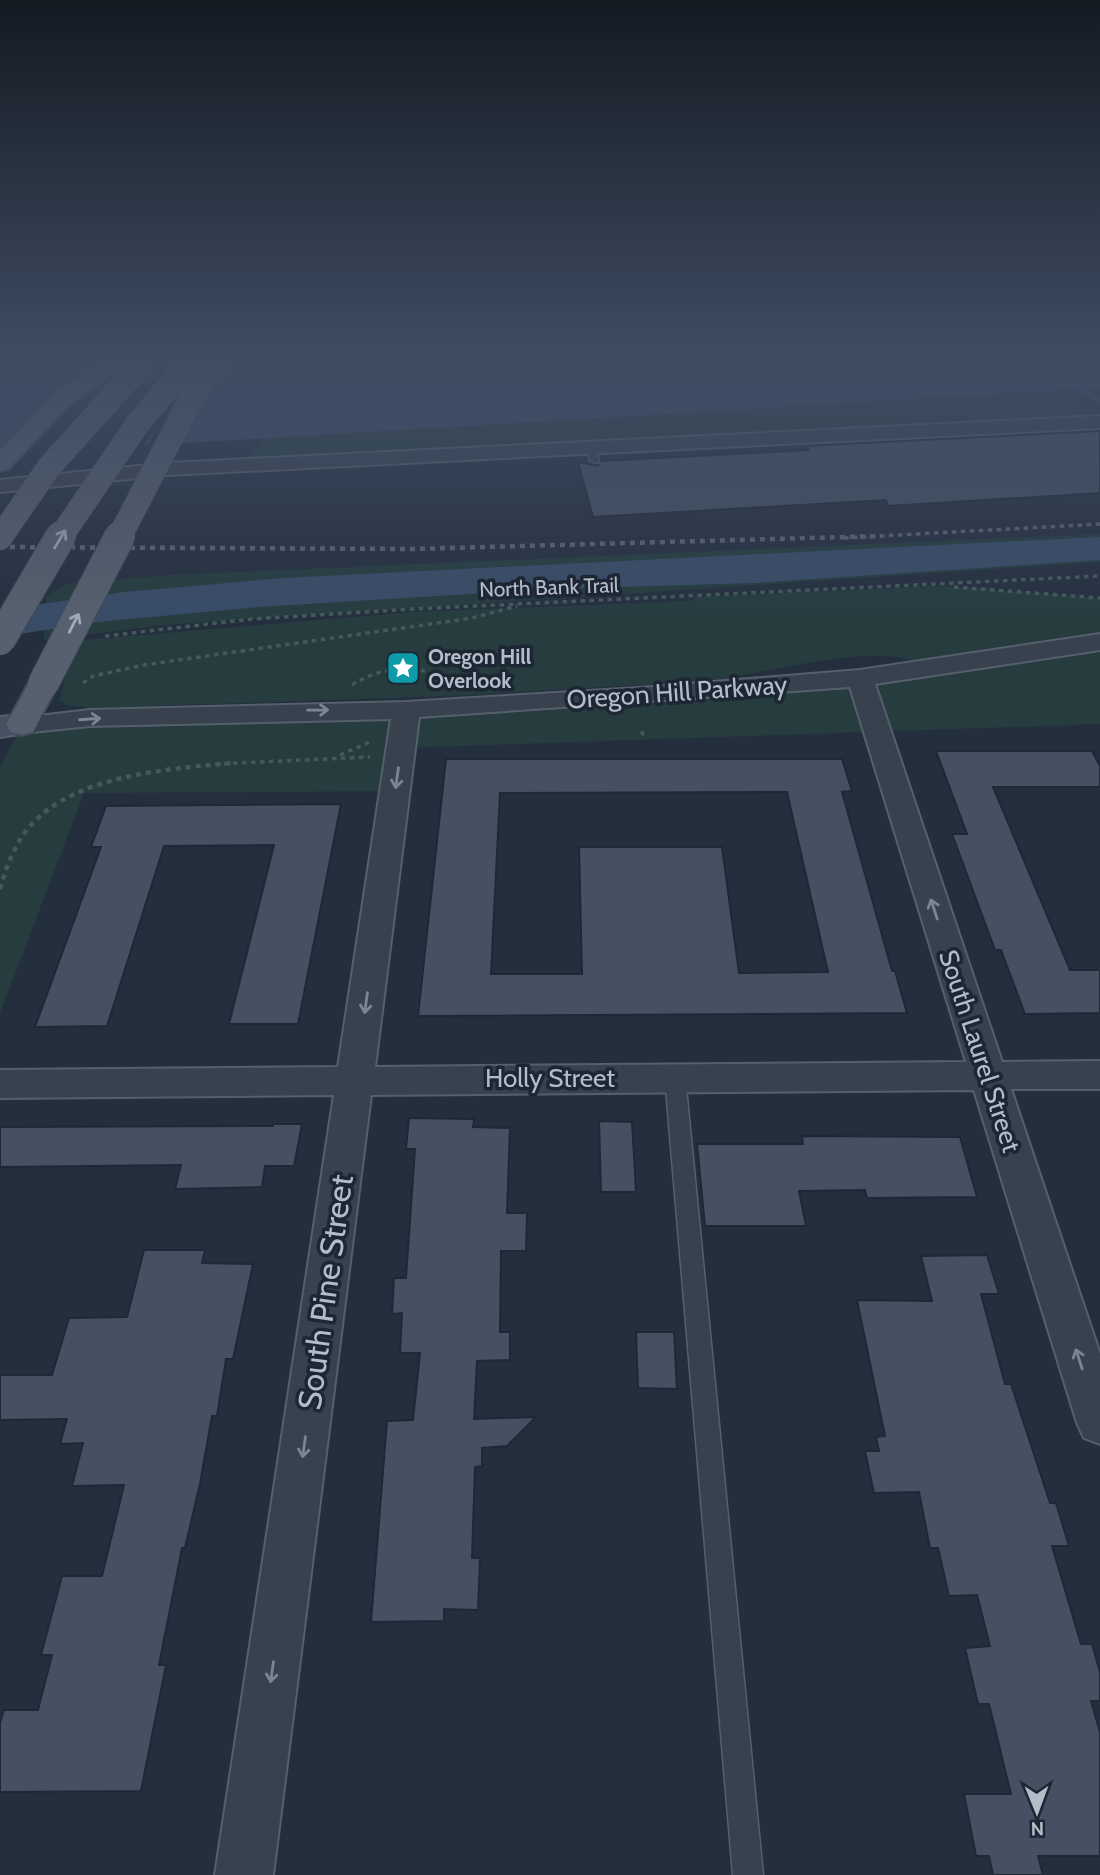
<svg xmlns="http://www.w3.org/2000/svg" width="1100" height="1875" viewBox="0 0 1100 1875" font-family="Cabin,sans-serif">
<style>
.green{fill:#263c3f}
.water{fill:#394c67}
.pier{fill:#242f3e}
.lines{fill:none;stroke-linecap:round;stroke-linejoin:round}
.stream{fill:#394c67;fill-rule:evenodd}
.building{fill:#455162;stroke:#1f2835;stroke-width:2;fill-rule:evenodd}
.lane-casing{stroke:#565f6c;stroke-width:3}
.street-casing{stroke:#565f6c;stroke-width:4}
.secondary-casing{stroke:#565f6c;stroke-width:4}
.primary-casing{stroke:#414a57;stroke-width:4}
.path-far1{stroke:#44595c;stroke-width:3.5;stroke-dasharray:4.5 4.5;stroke-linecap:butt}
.path{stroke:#44595c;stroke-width:4.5;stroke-dasharray:5 5;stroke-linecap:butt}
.lane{fill:#38414e;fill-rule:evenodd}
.street{fill:#38414e;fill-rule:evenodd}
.secondary{fill:#465061;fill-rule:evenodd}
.primary{fill:#56606e;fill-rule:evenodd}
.rail-far1{stroke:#5a6575;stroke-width:3.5;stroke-dasharray:4.5 4.5;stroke-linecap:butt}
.rail{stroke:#5a6575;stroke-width:4.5;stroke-dasharray:5 5;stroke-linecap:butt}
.primary-bridge-far1-casing{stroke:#414a57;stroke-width:25;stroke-linecap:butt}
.primary-bridge-casing{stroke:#414a57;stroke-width:32;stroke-linecap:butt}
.primary-bridge-far1{stroke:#56606e;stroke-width:24}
.primary-bridge{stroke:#56606e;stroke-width:30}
.oneway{stroke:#a1aab7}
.oneway2{stroke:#7c8592}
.labels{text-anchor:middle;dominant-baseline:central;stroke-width:7;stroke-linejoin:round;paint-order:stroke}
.far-street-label{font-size:21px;fill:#b4bcc9;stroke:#1d2633}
.far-poi-label{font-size:21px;font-weight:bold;fill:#b4bcc9;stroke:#1d2633;text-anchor:start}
.street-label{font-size:26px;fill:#b4bcc9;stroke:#1d2633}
.near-street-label{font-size:32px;fill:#b4bcc9;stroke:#1d2633}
</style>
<rect width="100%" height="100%" fill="#242f3e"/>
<path class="green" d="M1048 392 1071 398 1100 413 1086 418 759 431 679 438 250 458 265 437Z
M1100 534V562L162 625 44 640 46 597 69 583 171 575Z
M942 586 1100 598V724L402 748 395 791 84 793 0 1013V767L22 725 406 710 942 664C922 662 902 657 882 656 820 654 752 678 689 682L450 696 98 708 68 706 59 701 68 668 83 640 413 612 692 601 695 597Z"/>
<path class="water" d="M0 358H1100V388L0 454Z
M1100 537V560L756 583 549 589 259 607 97 622 0 637V610L124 592 283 578Z"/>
<path class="pier" d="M98 358H230L176 446 146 448 155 431 142 448 0 458V448L19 427 53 394Z"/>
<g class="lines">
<path class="stream" d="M1073 386H1077L1100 399V404L1073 388Z"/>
</g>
<path class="building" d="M1100 431V493L888 506 886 500 593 517 578 462 598 466 601 461 809 450 805 446Z
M936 751H1092L1100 766V787H993L1070 970H1100V1013L1025 1014 1001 950H995L952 834H967Z
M446 759H842L852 791 842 792 892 971H895L907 1013 418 1016ZM787 792 828 972 739 973 722 847H579L582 974H491L500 793Z
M341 804 298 1024H229L274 845 164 846 107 1026 35 1027 101 847H91L106 806Z
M409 1118 474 1119 473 1127 510 1128 507 1213H527L526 1251H501L500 1332H510V1360L477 1361 474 1419 536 1417 507 1446 482 1448V1466L475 1467 472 1558H480L478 1610 444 1609V1621L371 1622 387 1421 413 1420 420 1353H400L402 1313 392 1314 394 1278H406L415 1149H406Z
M599 1121 632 1122 636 1192H601Z
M273 1124H302L294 1166H265L262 1187 175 1189 181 1165 0 1167V1127L273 1126Z
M802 1136 960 1137 977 1197 867 1198 865 1190 799 1191 806 1226H705L697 1144H803Z
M144 1250H205L202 1263 253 1264 233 1359H226L217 1416H212L200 1484 185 1548H182L159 1665H166L141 1791 0 1792V1723L4 1710H38L52 1655H41L62 1576H102L124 1485 72 1486 83 1443 60 1444 67 1419 0 1420V1375H52L69 1318 127 1317Z
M987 1255 999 1294H981L1005 1384H1011L1050 1503H1056L1069 1546H1052L1081 1644H1092L1100 1672V1701H1091L1100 1732V1856H1038L1043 1875H993L989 1856H976L964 1794H1011L989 1704H978L965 1648 990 1646 977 1595 949 1596 938 1548H930L919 1492 874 1493 865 1451H879L876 1437 885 1436 857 1300 932 1301 921 1256Z
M636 1332H674L677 1389 638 1388Z"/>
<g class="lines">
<defs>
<path id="lane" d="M587 446 596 448 599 463 590 461Z
M675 1070 682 1072 685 1077 763 1875H733L665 1077 668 1072Z"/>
<path id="street" d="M1100 416V428L168 475 0 492V480L168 463Z
M1100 634V650L875 684 1002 1062 1100 1061V1089H1011L1100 1354V1444L1084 1438 1077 1423 974 1090 371 1095 273 1875H215L334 1095 0 1098V1070L338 1067 391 719 90 726 22 733 12 731 8 725 12 719 90 710 406 702 639 688 860 670ZM850 687 966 1062 375 1067 419 717Z"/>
<path id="secondary" d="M22 715 33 718 38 725 33 732 0 737V717Z"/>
<path id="primary" d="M108 358H132L71 403 8 469 0 471V450L55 393Z
M43 675 54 677 58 684 33 732 22 735 11 732 6 725 32 677Z"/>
</defs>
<use href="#lane" class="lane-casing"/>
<use href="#street" class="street-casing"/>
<use href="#secondary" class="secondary-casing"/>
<use href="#primary" class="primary-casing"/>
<path class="path-far1" d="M954 587 1100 598
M105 636 252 619 414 609 1100 576
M83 683 93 676 144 665 472 618 517 606
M352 685C385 664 418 665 453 680
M642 731 643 737
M340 755 370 742
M215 764 370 757"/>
<path class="path" d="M0 889C7 865 16 840 34 822 78 775 173 768 234 763"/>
<use href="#lane" class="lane"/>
<use href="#street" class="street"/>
<use href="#secondary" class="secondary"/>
<use href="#primary" class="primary"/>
<path class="rail-far1" d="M844 538 1100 524"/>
<path class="rail" d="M0 547 413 549 881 536"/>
<defs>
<path id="primary-bridge-far1" d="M0 538 49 467 147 358
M60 538 138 423 193 358
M119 538 194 393 220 358"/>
<path id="primary-bridge" d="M0 640 61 536
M43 684 120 536"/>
</defs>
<use href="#primary-bridge-far1" class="primary-bridge-far1-casing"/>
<use href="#primary-bridge" class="primary-bridge-casing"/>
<use href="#primary-bridge-far1" class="primary-bridge-far1"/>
<use href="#primary-bridge" class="primary-bridge"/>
</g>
<defs><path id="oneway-shaft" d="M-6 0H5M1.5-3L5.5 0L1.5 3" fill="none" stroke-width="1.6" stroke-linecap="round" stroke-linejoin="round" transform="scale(1.75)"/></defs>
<g class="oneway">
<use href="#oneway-shaft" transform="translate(60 539) rotate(-59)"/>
<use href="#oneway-shaft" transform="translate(74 623) rotate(-63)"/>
</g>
<g class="oneway2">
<use href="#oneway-shaft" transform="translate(318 710) rotate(-1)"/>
<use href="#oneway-shaft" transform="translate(90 719) rotate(-4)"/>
<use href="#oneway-shaft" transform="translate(397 778) rotate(98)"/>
<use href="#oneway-shaft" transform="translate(934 909) rotate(-108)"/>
<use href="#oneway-shaft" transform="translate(366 1003) rotate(98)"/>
<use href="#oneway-shaft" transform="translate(1079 1359) rotate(-108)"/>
<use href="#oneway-shaft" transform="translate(304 1447) rotate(98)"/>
<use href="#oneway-shaft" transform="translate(272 1672) rotate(98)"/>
</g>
<linearGradient id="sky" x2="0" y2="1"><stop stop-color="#141a22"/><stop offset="0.58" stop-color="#3f4d63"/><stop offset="1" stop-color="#3f4d63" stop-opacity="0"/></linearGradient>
<rect width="1100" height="621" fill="url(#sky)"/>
<defs>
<symbol id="sight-square" viewBox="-11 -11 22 22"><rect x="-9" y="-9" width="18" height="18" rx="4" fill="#0f9aa8" stroke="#1d2633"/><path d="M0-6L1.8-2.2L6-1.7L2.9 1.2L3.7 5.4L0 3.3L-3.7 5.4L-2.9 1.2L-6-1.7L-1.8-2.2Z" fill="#fff"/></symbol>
</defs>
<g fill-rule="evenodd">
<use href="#sight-square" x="384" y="649" width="38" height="38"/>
</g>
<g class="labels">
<g class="far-street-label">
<text transform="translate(549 587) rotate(-2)">North Bank Trail</text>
</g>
<g class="far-poi-label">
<text x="428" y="656">Oregon Hill<tspan x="428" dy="24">Overlook</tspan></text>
</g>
<g class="street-label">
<text transform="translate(677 692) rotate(-4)">Oregon Hill Parkway</text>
<text transform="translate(980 1051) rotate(72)">South Laurel Street</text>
<text x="550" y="1078">Holly Street</text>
</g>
<g class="near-street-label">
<text transform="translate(325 1292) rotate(-82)">South Pine Street</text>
</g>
</g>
<g transform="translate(1037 1812) rotate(179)" stroke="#1d2633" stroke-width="5" paint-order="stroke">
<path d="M0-5L12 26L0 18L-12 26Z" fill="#b4bcc9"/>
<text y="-10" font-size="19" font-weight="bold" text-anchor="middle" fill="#b4bcc9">N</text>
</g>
</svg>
